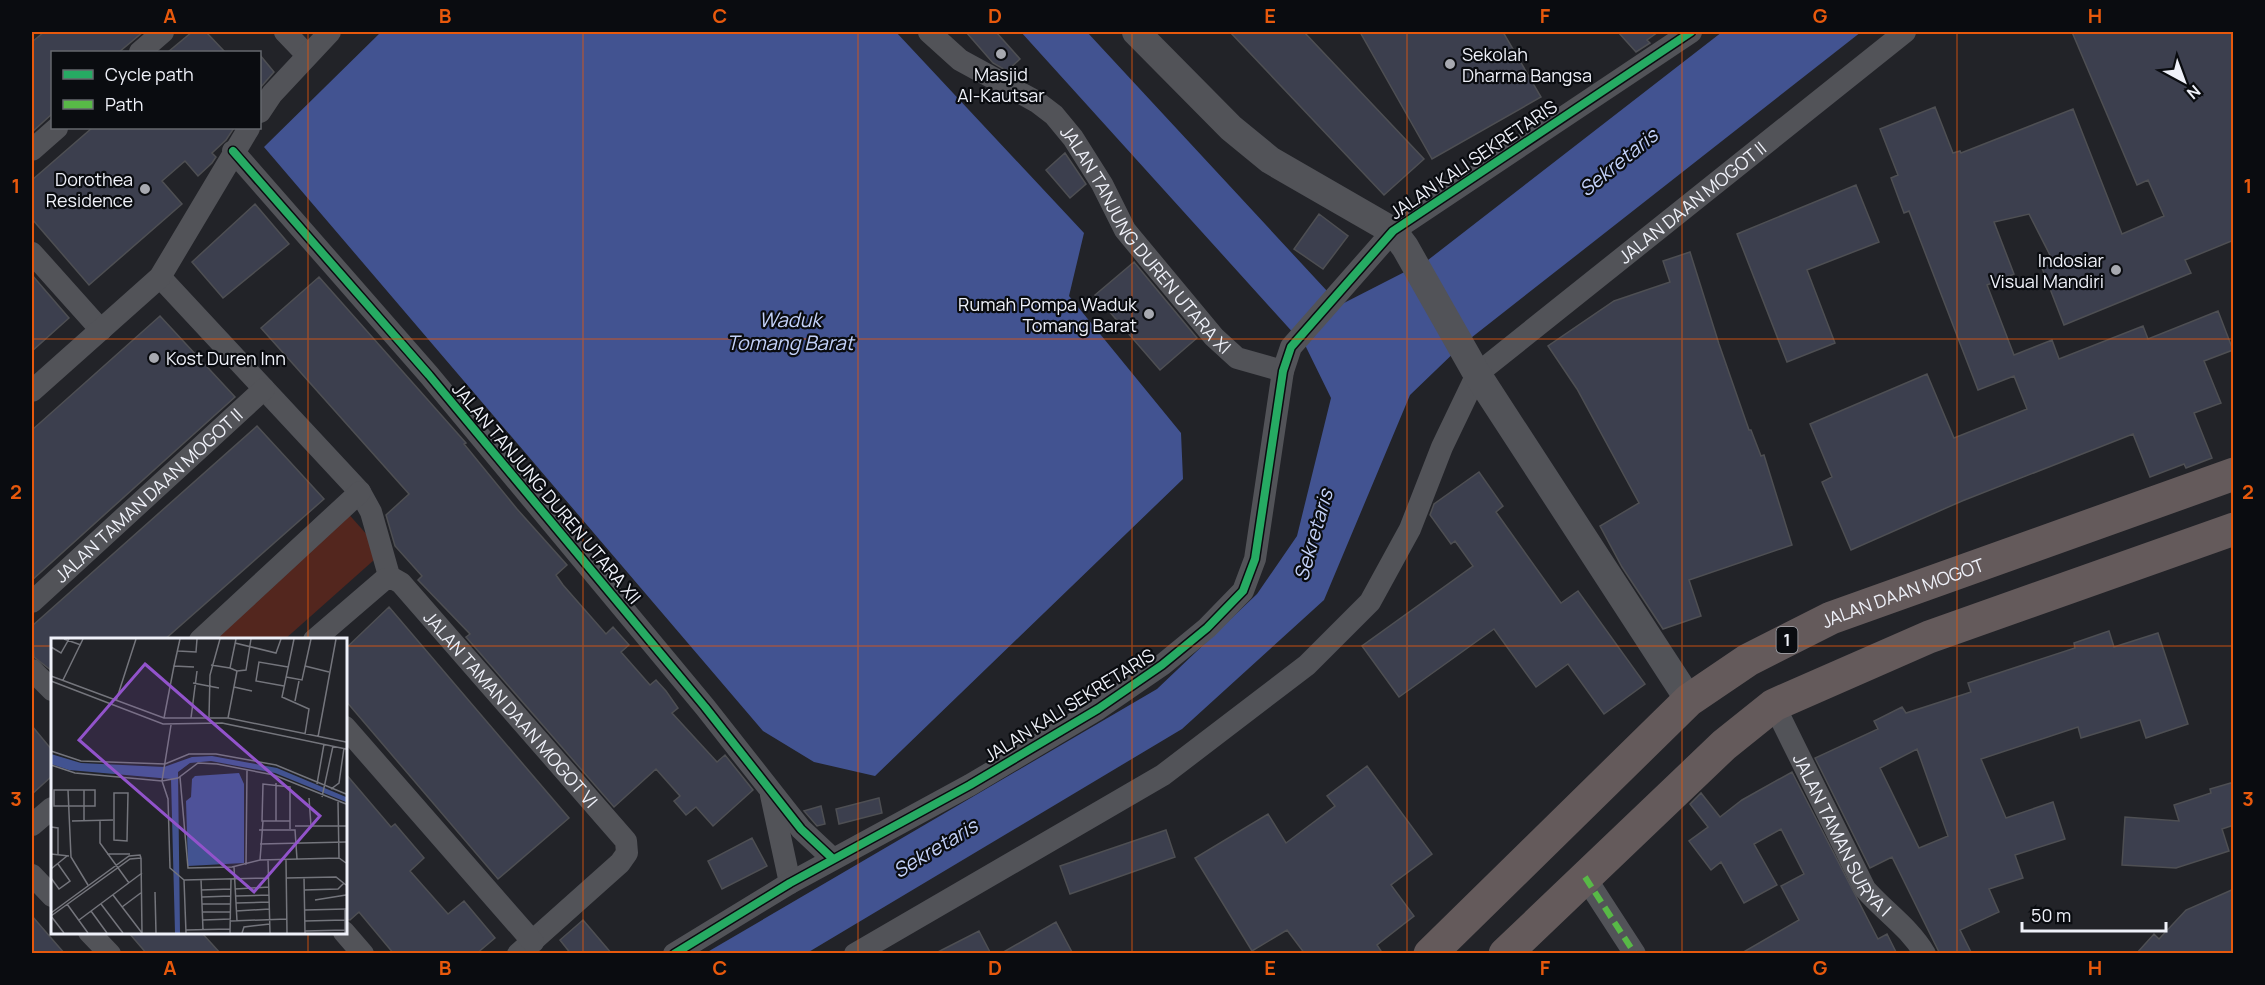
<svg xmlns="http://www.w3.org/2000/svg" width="2265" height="985" viewBox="0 0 2265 985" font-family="Manrope,sans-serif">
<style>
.green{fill:#53261e}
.water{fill:#425391}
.building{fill:#3c3f4e;stroke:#4e4f53;stroke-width:1.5;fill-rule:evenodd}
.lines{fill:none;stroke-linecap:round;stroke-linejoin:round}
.minor{stroke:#525358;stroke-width:22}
.tertiary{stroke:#525358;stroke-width:28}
.trunk{stroke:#645a5b;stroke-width:33}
.quiet{stroke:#58b947;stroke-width:6;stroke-dasharray:12 6;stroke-linecap:butt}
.cycleway-casing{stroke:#0a0c10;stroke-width:11}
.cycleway{stroke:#26ab63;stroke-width:8}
.grid{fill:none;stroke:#e8590c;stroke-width:1.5;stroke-opacity:0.55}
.poi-dot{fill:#a7a9b0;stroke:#0a0c10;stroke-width:2}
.labels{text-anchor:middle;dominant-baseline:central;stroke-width:4.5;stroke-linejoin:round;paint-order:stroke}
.shield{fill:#0a0c10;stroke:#aaacb3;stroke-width:1.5}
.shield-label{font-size:16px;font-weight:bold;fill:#eff1f9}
.poi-label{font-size:18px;fill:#eff1f9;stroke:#0a0c10;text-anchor:end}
.street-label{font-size:18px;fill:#eff1f9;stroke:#0a0c10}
.water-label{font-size:20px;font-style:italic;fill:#c4d2f9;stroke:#0a0c10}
.inset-road{fill:none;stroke:#74757c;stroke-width:1.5}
.view{fill:#9253cb;fill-opacity:0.15;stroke:#9253cb;stroke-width:3}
.inset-edge{fill:none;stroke:#eff1f9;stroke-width:3}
.neatline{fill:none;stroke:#e8590c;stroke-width:2}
.grid-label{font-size:20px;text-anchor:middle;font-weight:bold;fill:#e8590c}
</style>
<rect width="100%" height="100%" fill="#222328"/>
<path class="green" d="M345 510 377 546 374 560 284 640H195Z"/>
<path class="water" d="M381 32H896L1084 233 1069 296 1181 433 1183 479 875 776 814 762 763 731 264 147Z
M1021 32H1087L1340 305 1428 260 1722 32H1861L1462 345 1410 395 1324 600 1182 729 807 953 704 954 1157 689 1257 594 1297 536 1331 398 1306 347Z"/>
<path class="building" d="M44 32H143L119 52H52V114L32 132V42Z
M192 32H206L225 52H168Z
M966 32H996L1020 59 1007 71 993 63Z
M1230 32H1304L1424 159 1384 195Z
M1360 32H1503L1541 97 1432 159Z
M1618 32H1658L1647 40 1650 43 1636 52Z
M2072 32H2234V240L2185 260 2191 273 2064 325 2042 268 2054 263 2029 214 1994 222 2014 274 1987 285 2014 355 2052 340 2059 359 2143 326 2148 339 2218 311 2233 350 2204 361 2221 403 2194 413 2212 458 2186 468 2184 464 2150 477 2133 434 1962 501 1851 550 1822 482 1832 477 1810 424 1927 374 1954 438 2027 409 2014 376 1978 390 1909 211 1904 213 1891 178 1898 175 1880 129 1935 107 1953 153 1960 151 1961 153 2073 109 2122 234 2164 216 2148 180 2137 185Z
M260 55 274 72 260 88Z
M92 128H234L226 140 212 153 216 157 212 163 198 176 185 161 162 181 182 204 89 285 32 219V180Z
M1065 153 1086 184 1070 198 1046 170Z
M1856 185 1879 242 1807 270 1835 343 1787 362 1737 234Z
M255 204 289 244 223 298 192 262Z
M1319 214 1348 236 1323 269 1294 249Z
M1690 252 1719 344 1749 430H1751L1761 456 1764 455 1792 545 1689 580 1701 616 1663 629 1622 567 1600 526 1639 503 1577 389 1548 346 1614 301 1670 282 1663 261Z
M1134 262 1197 338 1160 370 1095 295Z
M32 275 69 318 32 351Z
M319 277 466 443 464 444 517 509 567 565 556 575 563 585 606 634 613 627 629 645 621 652 650 685 656 680 666 691 678 708 672 713 717 762 725 755 753 790 713 826 696 807 686 815 674 801 680 796 656 769 614 807 466 637 470 634 418 580 422 576 395 546 386 515 409 494 261 328Z
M160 316 235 397 32 580V430Z
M257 426 324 499 164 640H52V671L34 657 32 626Z
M1479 472 1503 506 1496 512 1561 603 1578 591 1645 684 1604 714 1568 664 1536 687 1494 629 1399 697 1362 646 1473 566 1455 541 1451 544 1430 515 1434 504Z
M389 607 569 818 498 879 345 700V649Z
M2109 631 2114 647 2158 633 2188 724 2146 738 2140 720 2081 738 2078 727 1981 759 2006 818 2053 802 2065 839 2015 855 2023 878 1989 889 1999 912 1960 930 1972 954H1940L1892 857 1870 868 1815 758 1878 729 1874 721 1902 707 1906 713 1971 692 1968 683 2075 648 2074 643ZM1917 749 1948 836 1919 848 1880 768Z
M32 726 52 750V776L32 794Z
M1367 766 1432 854 1391 885 1414 916 1377 945 1383 954H1305L1287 930 1252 951 1195 858 1268 814 1286 843 1335 806 1327 796Z
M1792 772 1878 939 1887 934 1897 954H1740L1799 920 1781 886 1804 874 1781 829 1754 844 1777 885 1744 903 1721 862 1711 870 1689 841 1708 827 1690 804 1701 793 1720 817 1742 800Z
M345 773 391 827 395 824 424 858 410 871 448 914 464 901 495 938 476 954H394L359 912 350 920 345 919Z
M2234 782V825L2222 829 2229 851 2176 868 2122 865 2125 817 2179 821 2174 805 2211 793 2210 789Z
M879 798 882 813 839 824 836 809Z
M821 806 825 824 817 826 804 811Z
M1166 830 1175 857 1070 894 1060 866Z
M752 838 767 866 722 889 708 861Z
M2234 889V954H2136L2154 934 2159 939 2186 910Z
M32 916 65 954H32Z
M583 920 612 954H571L560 940Z
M1056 922 1073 954H1000Z
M979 931 991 954H934Z
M129 933H202L221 954H147Z"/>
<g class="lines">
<g class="minor">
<path d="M285 32 307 55"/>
<path id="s1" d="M929 32 960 60 1037 102 1054 115 1073 138 1102 184 1125 230 1214 337 1237 358 1283 371"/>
<path d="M140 52 163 32"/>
<path d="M260 112 272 94 330 32"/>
<path d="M32 150 57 128"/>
<path d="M233 151 429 375 705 707 801 829 833 859"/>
<path d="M32 253 101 330"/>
<path d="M160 277 360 492 371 512 390 579"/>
<path d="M32 391 160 277 249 128"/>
<path id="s2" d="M32 602 264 389"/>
<path d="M200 640 360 492"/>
<path id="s3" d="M314 640 385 579H394L401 583 626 841 627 853 620 863 518 954"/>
<path d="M32 670 52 690"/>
<path id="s4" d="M1774 705 1865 889C1885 912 1909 927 1925 954"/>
<path d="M345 727 533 942"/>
<path d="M771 795 790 883"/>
<path d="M32 825 52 808"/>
<path d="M32 875 52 896"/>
<path d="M1585 877 1635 954"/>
<path d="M89 932 110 954"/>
<path d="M344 932 363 954"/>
<path d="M674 954 790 883 970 785 1098 709 1162 665 1207 628 1243 591 1255 559 1283 371 1291 347 1393 231 1691 32"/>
<path id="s5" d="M855 954 1163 775 1307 665 1370 602 1410 529 1442 447 1477 374 1905 32"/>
</g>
<path class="tertiary" d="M1136 32 1231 128 1270 160 1393 231 1405 247 1477 374 1689 700"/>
<g class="trunk">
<path id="s6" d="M1430 954 1689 700 1748 660 1831 618 2234 474"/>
<path d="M1505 954 1724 745 1774 705 1929 637 2234 529"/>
</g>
<path class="quiet" d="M1585 877 1635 954"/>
<defs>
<path id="cycleway" d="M233 151 429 375 705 707 801 829 833 859
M674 954 790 883 970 785 1098 709 1162 665 1207 628 1243 591 1255 559 1283 371 1291 347 1393 231 1691 32"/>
</defs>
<use href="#cycleway" class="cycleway-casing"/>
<use href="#cycleway" class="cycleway"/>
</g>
<path class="grid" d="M308 32V640M583 32V954M858 32V954M1132 32V954M1407 32V954M1682 32V954M1957 32V954M32 339H2234M32 646H52M345 646H2234M308 932V954"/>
<g class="poi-dot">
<circle cx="1001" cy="54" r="6"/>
<circle cx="1450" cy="64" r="6"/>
<circle cx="145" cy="189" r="6"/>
<circle cx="2116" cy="270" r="6"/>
<circle cx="1149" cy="314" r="6"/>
<circle cx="154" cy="358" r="6"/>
</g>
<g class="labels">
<rect class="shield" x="1776.5" y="627" width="21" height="26" rx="4.5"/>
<g class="shield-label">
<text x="1787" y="640">1</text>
</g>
<g class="poi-label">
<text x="1462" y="54" text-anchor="start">Sekolah<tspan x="1462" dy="21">Dharma Bangsa</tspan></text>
<text x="1001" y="74" text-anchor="middle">Masjid<tspan x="1001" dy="21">Al-Kautsar</tspan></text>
<text x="133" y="179">Dorothea<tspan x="133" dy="21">Residence</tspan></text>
<text x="2104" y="260">Indosiar<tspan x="2104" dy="21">Visual Mandiri</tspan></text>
<text x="1137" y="304">Rumah Pompa Waduk<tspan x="1137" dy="21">Tomang Barat</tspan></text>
<text x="166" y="358" text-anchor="start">Kost Duren Inn</text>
</g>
<g class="street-label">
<text transform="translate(1473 159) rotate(-34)">JALAN KALI SEKRETARIS</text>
<text stroke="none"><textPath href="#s5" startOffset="1154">JALAN DAAN MOGOT II</textPath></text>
<text stroke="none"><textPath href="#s1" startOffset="306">JALAN TANJUNG DUREN UTARA XI</textPath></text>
<text transform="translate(547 493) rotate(50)">JALAN TANJUNG DUREN UTARA XII</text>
<text stroke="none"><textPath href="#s2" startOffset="158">JALAN TAMAN DAAN MOGOT II</textPath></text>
<text stroke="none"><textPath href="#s6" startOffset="603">JALAN DAAN MOGOT</textPath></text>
<text transform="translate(1069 705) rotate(-32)">JALAN KALI SEKRETARIS</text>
<text stroke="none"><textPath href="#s3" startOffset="278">JALAN TAMAN DAAN MOGOT VI</textPath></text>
<text stroke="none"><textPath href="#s4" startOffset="147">JALAN TAMAN SURYA I</textPath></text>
</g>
<g class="water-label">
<text transform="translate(1618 162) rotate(-39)">Sekretaris</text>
<text x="790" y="319">Waduk<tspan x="790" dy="23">Tomang Barat</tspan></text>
<text transform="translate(1313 535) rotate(-74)">Sekretaris</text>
<text transform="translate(935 848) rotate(-31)">Sekretaris</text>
</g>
</g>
<g transform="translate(51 638)">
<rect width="296" height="296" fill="#222328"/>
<path d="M0 116 30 125 113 129 141 119 161 118 226 130 295 159V164L224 135 160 123 139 125 127 134 129 295H124L120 141 18 132 0 126ZM188 135 193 146V225L137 228 135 163 140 159 141 141 144 138Z" fill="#425391"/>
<path class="inset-road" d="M13 1 30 7M129 1 123 28 143 29M185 1 179 30 186 33M243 1 231 59 258 71 254 96M184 5 225 15 230 1M0 9 10 15 18 1M127 13 145 14 146 1M160 27 179 30M254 28 278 34M186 33 195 32 200 1M0 38 113 80H177L295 104M235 39 251 42 260 1M12 42 32 1M0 43 112 86 171 85 295 111M142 45 168 50M233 48 205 43 208 24 237 29M183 49 201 53M65 63 85 1M244 63 248 43M158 79 159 37 169 1M113 80 123 28M140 80 146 33M177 80 186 33M120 87 111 143 117 161 119 230 133 242M267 99 285 1M0 113 30 123 114 126 138 116H165L225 127 295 156M0 127 24 135 111 143 127 140 147 125 166 126 223 137 295 166M129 139 137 230 181 229 209 222 288 220 295 225M225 145V183M266 146 273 106M280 151 288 145 293 110M3 152H44V168H3ZM17 152 20 219 37 247M63 155H77L76 203 63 202ZM271 159 282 108M258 160 260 188M287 164 288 220M33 182V152M49 182V205L78 245M21 183 62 182M244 188H295M0 189 7 190V216M239 191V149L212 146 211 183H239M208 192H244L246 221M209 206 295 204M0 216 18 218M56 216H79M90 220 91 295M209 222 212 183M217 222 219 295M235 222 236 295M195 227 196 132M183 229 186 283M0 231 16 218M253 239 254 295M0 240 8 251 19 243 7 226M235 240 285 239 295 247M150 241 152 292M133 242 218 240M133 242 135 295M184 251 218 249M150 252 180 251M253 252 287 251 293 245M104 254 105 295M62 257 91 295M185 258 218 257M151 259 180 258M264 262 295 257M185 265 218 264M16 266 37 295M50 266 72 295M151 266H180M71 269 91 254M294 271V295M254 272 295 271M40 273 56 295M185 273 219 271M151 274H180M0 275 78 218 89 217 90 220M0 278 79 221 90 220M0 278 13 295M28 282 91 235M152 282 180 281M180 283 236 281M254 283 294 282M135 292 179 291M254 293 294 292M179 295 180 241M191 295 193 289 219 286"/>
<path class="view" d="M94 26 269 178 203 254 28 102Z"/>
<rect width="296" height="296" class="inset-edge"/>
</g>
<rect width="2265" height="985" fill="none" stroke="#0a0c10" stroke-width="66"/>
<rect x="51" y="51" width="210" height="78" fill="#0a0c10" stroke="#66686d" stroke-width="1.5"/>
<rect x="63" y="70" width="30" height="9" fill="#26ab63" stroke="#66686d" stroke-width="1.5"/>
<text x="105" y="81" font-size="18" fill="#eff1f9">Cycle path</text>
<rect x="63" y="100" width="30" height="9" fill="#58b947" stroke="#66686d" stroke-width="1.5"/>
<text x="105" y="111" font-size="18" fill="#eff1f9">Path</text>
<g transform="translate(2184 81) rotate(139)" stroke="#0a0c10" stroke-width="4.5" paint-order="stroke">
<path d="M0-4.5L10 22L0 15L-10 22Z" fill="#eff1f9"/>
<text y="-9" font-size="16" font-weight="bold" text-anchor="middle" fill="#eff1f9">N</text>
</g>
<path d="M2022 922v9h144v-9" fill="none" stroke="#eff1f9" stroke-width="3"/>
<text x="2031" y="922" font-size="18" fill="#eff1f9" stroke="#0a0c10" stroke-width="4.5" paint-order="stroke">50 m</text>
<rect x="33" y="33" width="2199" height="919" class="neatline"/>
<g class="grid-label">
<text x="170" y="23">A</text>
<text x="445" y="23">B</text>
<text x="720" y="23">C</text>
<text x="995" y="23">D</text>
<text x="1270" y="23">E</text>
<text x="1545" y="23">F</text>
<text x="1820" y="23">G</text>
<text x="2095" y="23">H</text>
<text x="16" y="193">1</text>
<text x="2248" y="193">1</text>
<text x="16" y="499">2</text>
<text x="2248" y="499">2</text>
<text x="16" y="806">3</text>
<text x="2248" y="806">3</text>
<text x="170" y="975">A</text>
<text x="445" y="975">B</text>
<text x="720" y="975">C</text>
<text x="995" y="975">D</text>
<text x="1270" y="975">E</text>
<text x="1545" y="975">F</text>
<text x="1820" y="975">G</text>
<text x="2095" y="975">H</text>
</g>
</svg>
